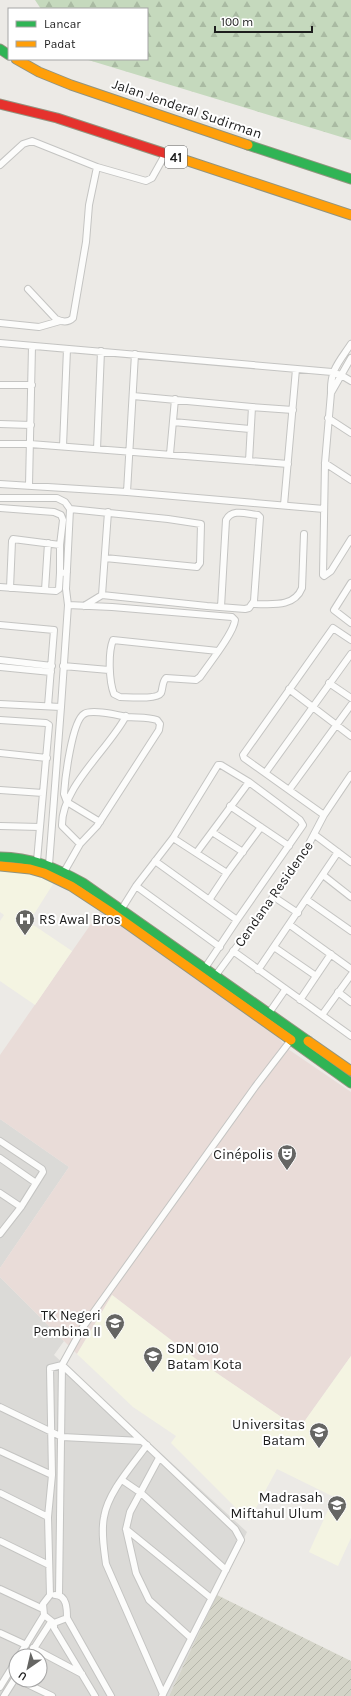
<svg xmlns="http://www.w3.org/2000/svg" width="351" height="1696" viewBox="0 0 351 1696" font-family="Karla,sans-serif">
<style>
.residential{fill:#dbdad7;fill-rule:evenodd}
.commercial{fill:#e9dcd8}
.education{fill:#f4f4e2}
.construction{fill:url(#construction-furrows)}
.forest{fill:url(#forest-firs)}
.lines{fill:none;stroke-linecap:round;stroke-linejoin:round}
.street-casing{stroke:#c4c4c2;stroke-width:8}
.fast-casing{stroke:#92947f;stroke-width:11}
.slow-casing{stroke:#92947f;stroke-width:11}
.jam-casing{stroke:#92947f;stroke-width:11}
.street{stroke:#fcfcfb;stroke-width:6}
.fast{stroke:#30b455;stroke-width:9}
.slow{stroke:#ff9f0a;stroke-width:9}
.jam{stroke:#e5322d;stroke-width:9}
.labels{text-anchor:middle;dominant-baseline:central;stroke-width:4;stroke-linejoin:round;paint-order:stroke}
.shield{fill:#fff;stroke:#616161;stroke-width:1}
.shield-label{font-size:13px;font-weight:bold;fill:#1d1d1d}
.street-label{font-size:14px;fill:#1d1d1d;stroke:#fff}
.poi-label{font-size:14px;fill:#1d1d1d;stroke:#fff;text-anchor:end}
</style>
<defs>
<pattern id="construction-furrows" width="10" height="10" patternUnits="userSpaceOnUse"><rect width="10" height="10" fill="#d4d4c8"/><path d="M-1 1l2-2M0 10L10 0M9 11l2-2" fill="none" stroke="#b6b6ab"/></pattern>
<pattern id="forest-firs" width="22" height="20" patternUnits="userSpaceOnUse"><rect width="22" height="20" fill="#c5d9bd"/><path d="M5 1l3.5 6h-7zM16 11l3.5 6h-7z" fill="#a9baa2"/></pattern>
</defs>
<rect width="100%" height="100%" fill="#eceae6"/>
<path class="residential" d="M0 1119 69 1167 0 1268Z
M0 1277 64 1341 54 1355 247 1532 169 1696H0ZM16 1656H40V1680H16Z"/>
<path class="commercial" d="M100 911 276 1035 288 1049 351 1092V1356L299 1429 196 1359 112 1295 77 1354 0 1277V1268L69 1167 0 1119V1055Z"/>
<path class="education" d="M0 871 35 874 55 881 29 922 72 951 35 1005 0 981V921L4 915 0 912Z
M112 1295 196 1359 299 1429 351 1356V1538L338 1566 309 1552 334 1497 277 1469 249 1521 171 1443 176 1436 133 1407 77 1354Z"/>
<path class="construction" d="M217 1595 351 1661V1696H169Z"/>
<path class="forest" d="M35 0H351V140L85 59H147V9H41Z"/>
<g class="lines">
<defs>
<path id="street" d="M0 165 23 144 32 141 97 167 146 181 152 178 166 153
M28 289 56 319C62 322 68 323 73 318L86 242 89 205 97 167
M0 323 39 327 60 321
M0 343 332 372 341 375 351 381
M351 344C339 362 330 370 331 393L325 463 323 575 324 576 331 571 351 539
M0 385H32
M331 393 351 358
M133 396 252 407 293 410
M328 418 351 433
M173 422 250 429
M0 424 31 425
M0 444H30L288 464
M63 446 67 349
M97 449 101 351
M170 454 175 399
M249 461 252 407
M325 463 351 480
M0 484 127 492 324 509
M29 485 32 346
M127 492 135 354
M0 498H57L65 502 70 509 66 589 68 605 61 707 49 865
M284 505 296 369
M0 508 54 512 61 515 63 520 60 545V573L67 572
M70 509 168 519 201 524 200 563 197 567 105 558
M351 583 334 610 351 623
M0 587 56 591 59 589 60 573
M10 588 12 541 13 539 60 545
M45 590 48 543
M102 595 108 512
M253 604C271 604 294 608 302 588L304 534
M68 605 112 607 232 617 235 620C234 633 208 665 200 677L196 680 166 678C162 682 163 688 161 693 157 700 127 697 120 697L114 694C109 681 108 653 113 640L218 651
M84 606 102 595 207 606 245 609 249 608 254 601 260 517 258 515C247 514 232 508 226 520L221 607
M0 625 54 630 48 706
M0 660 52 666
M63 666 109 670
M0 667 51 672
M329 683 351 698
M289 689 351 736
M0 704 61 707
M0 720 46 723 49 725 37 861
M0 753 47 758
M266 772 351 654
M0 790 43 793
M289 790 351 705
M230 806 289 846
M324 815 244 758 243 755 333 628 351 640
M0 826 40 827
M212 832 243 852
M315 835 351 862
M173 838 227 873
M80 844 62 826C61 787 109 749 126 716
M197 852 249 782
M155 861 237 920
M64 872 80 844 97 826 159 730 160 724 157 720C148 717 137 718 127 717 117 715 92 709 84 714 72 721 65 779 64 794L67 802 100 822
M323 875 351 897
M136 886 220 947
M274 897 298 913
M209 900 227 873 261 827
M307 900 351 931
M121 910 136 886 173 838 218 765H221L249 782 300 820 303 825 237 920 205 968
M290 925 351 969
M274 947 316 976
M233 951 351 1036
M258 970 338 852
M216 975 301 859 324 815 351 775
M338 992 351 1002
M300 1000 331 954
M269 1013 285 990
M322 1015 351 975
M0 1141 42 1169 43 1172 21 1207 0 1234
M0 1158 36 1183
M0 1193 21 1207
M62 1365 235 1529 241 1540 162 1696
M0 1407 62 1437 142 1441
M147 1445C132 1466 108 1492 104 1517 101 1532 104 1549 106 1564L163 1694
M0 1451 52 1475
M159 1458 130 1512 126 1529 136 1573 149 1600 191 1638
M122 1480 141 1493 226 1570
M0 1493 48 1517
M126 1529 211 1598
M0 1541 49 1565
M0 1589 43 1609
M55 1595C67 1595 67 1609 67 1618L111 1696
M59 1595 62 1365 83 1327 255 1087 291 1040
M44 1615 54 1623 67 1618
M54 1623V1628L95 1696
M0 1633 26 1645
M33 1648 82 1674
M19 1656 44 1615 43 1604 50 1595 48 1517 52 1475 50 1368 62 1365
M29 1656 51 1622
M19 1680 52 1696
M0 1687 16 1661
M4 1696 16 1677"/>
<path id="fast" d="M0 49 9 55
M248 145 351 179
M0 857C31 857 56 868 83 883L308 1041
M291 1040 351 1083"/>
<path id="slow" d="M16 59 39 72 71 85 248 145
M179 158 351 215
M0 866 30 869 44 873 71 886 109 911 291 1040
M308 1041 351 1071"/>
<path id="jam" d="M0 104 57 118 179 158"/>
</defs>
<use href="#street" class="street-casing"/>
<use href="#fast" class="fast-casing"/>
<use href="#slow" class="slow-casing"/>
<use href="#jam" class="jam-casing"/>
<use href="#street" class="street"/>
<use href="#fast" class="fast"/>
<use href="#slow" class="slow"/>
<use href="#jam" class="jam"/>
</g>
<defs>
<symbol id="hospital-pin" viewBox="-11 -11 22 30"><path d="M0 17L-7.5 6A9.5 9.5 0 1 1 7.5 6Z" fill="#656563" stroke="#fff"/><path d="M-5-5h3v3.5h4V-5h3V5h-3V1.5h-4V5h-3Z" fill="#fff"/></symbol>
<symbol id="theatre-pin" viewBox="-11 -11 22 30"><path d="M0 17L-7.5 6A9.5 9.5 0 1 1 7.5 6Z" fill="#656563" stroke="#fff"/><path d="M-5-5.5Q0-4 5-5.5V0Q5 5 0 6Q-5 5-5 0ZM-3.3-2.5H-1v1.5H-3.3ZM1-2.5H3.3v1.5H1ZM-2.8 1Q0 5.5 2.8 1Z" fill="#fff"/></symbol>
<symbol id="school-pin" viewBox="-11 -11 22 30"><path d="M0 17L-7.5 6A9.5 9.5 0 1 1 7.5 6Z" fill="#656563" stroke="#fff"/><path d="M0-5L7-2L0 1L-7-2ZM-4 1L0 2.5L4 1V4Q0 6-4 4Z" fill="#fff"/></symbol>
<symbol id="university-pin" viewBox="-11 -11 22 30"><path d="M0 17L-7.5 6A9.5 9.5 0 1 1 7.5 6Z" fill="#656563" stroke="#fff"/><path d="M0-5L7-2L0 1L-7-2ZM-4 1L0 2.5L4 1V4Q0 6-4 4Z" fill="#fff"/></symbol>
</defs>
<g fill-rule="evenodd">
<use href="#hospital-pin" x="14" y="908" width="22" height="30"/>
<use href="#theatre-pin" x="276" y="1143" width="22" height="30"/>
<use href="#school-pin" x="104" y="1312" width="22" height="30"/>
<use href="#school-pin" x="142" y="1345" width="22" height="30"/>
<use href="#university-pin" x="308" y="1421" width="22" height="30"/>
<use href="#school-pin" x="326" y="1494" width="22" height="30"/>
</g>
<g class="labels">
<rect class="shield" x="165" y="146" width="22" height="22" rx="3"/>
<g class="shield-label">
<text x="176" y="157">41</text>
</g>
<g class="street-label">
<text transform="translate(187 109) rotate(19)">Jalan Jenderal Sudirman</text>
<text transform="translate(274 894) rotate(-55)">Cendana Residence</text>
</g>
<g class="poi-label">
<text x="39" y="919" text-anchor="start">RS Awal Bros</text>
<text x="273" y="1154">Cinépolis</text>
<text x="101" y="1315">TK Negeri<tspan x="101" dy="16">Pembina II</tspan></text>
<text x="167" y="1348" text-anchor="start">SDN 010<tspan x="167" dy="16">Batam Kota</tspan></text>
<text x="305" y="1424">Universitas<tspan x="305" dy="16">Batam</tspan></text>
<text x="323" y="1497">Madrasah<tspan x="323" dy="16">Miftahul Ulum</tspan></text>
</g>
</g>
<rect x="8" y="8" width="140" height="52" fill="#ffffff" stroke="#a5a5a5"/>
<rect x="16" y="21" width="20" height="6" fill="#30b455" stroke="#a5a5a5"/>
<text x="44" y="28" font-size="12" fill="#1d1d1d">Lancar</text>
<rect x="16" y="41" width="20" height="6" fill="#ff9f0a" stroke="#a5a5a5"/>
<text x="44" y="48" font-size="12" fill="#1d1d1d">Padat</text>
<g transform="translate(28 1668) rotate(214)"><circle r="19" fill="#ffffff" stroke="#a5a5a5"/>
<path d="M0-3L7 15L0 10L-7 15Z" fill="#656563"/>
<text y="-6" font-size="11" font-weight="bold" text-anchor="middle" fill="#1d1d1d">U</text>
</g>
<path d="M215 26v6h97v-6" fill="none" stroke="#1d1d1d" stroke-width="2"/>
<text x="221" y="26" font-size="12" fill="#1d1d1d" stroke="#ffffff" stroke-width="3" paint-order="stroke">100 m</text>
</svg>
